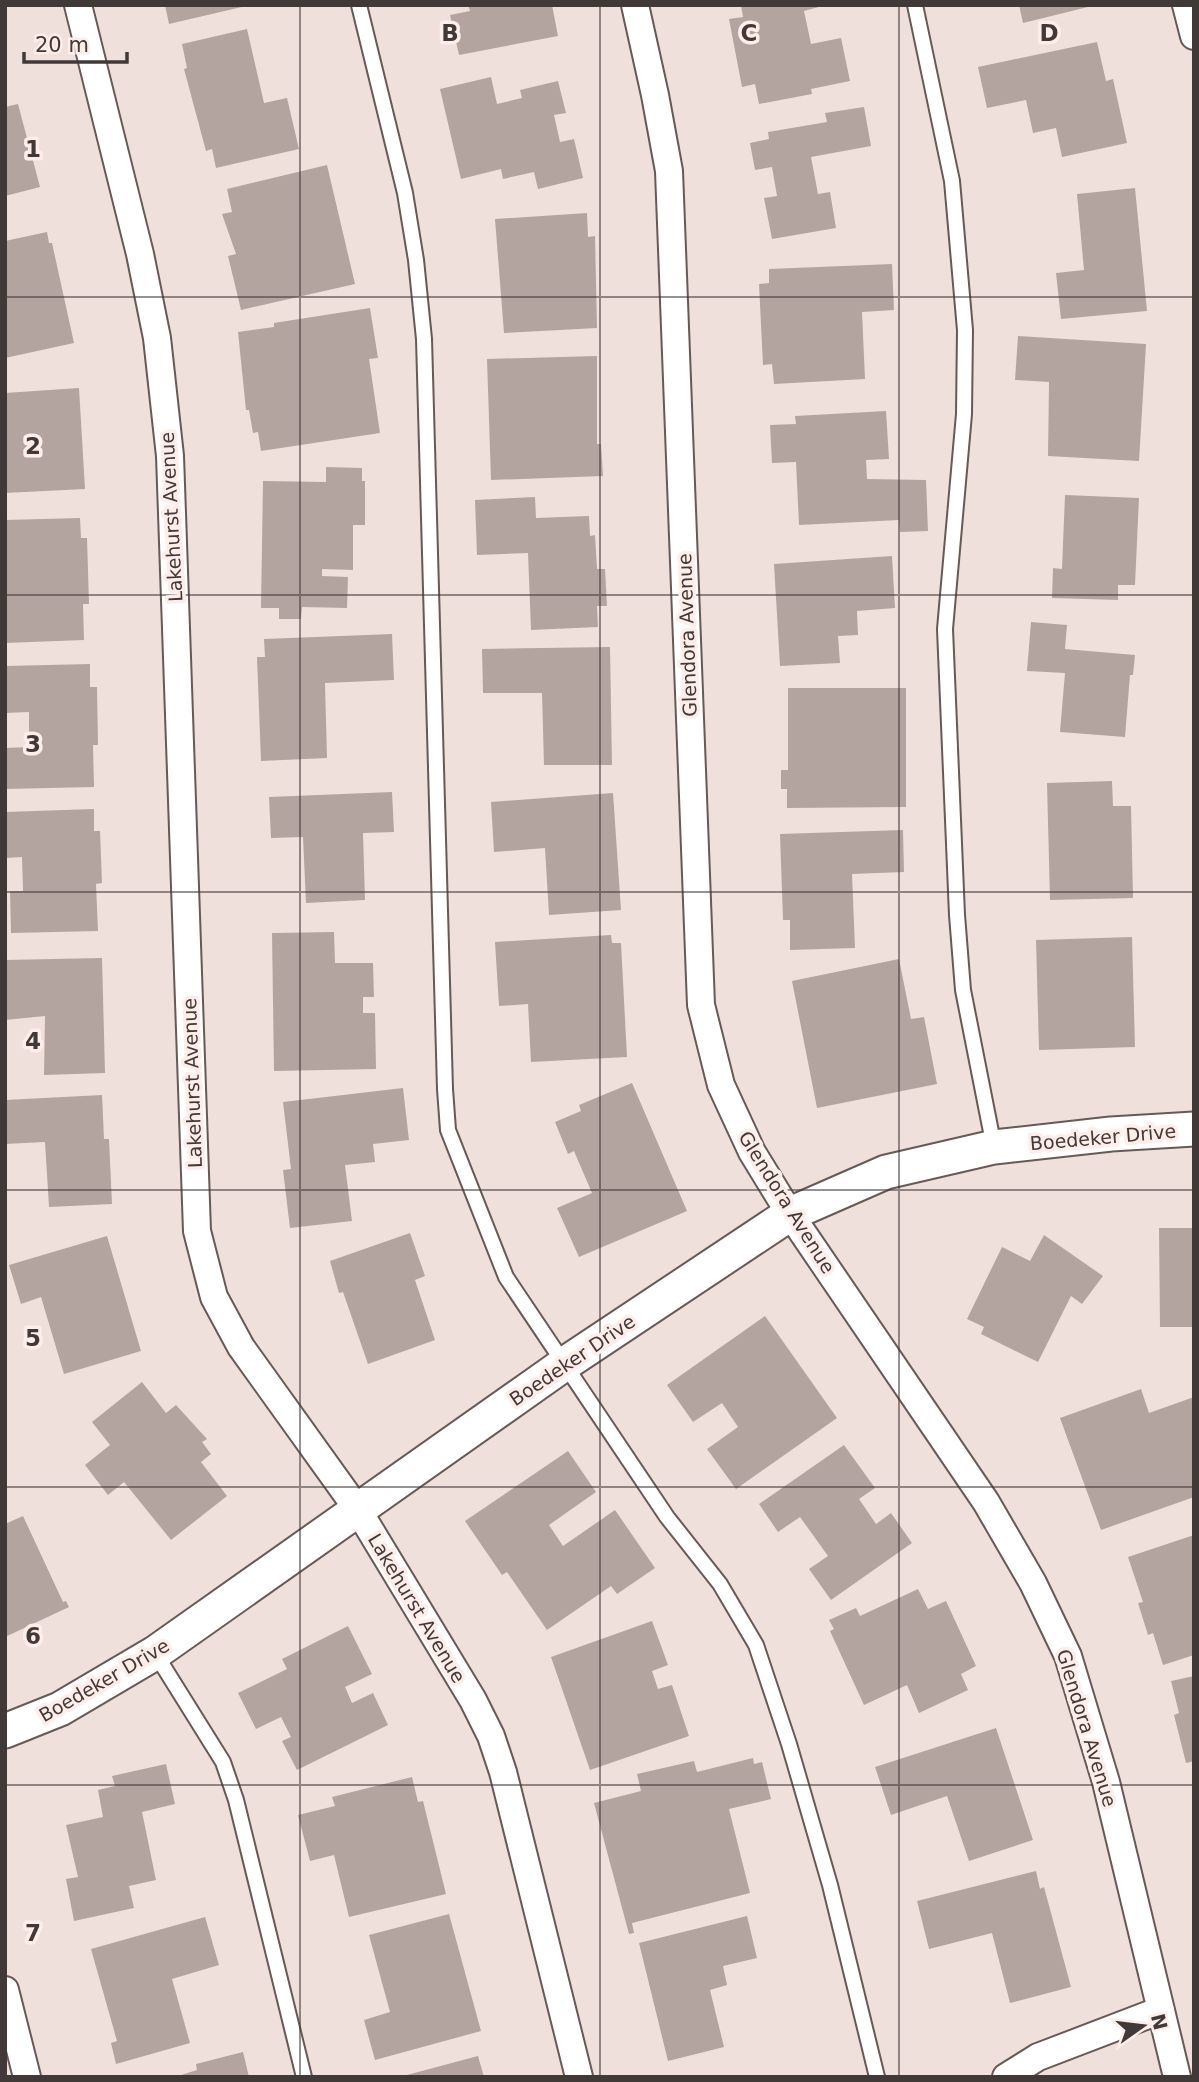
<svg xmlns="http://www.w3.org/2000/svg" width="1199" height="2082" viewBox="0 0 1199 2082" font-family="'DejaVu Sans',sans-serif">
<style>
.building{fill:#b4a4a0}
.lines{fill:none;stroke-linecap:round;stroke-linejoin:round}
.service-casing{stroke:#675955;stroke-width:18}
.minor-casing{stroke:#675955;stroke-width:30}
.tertiary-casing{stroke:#675955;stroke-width:37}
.service{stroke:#fff;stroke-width:14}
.minor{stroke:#fff;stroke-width:26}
.tertiary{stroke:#fff;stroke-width:33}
.grid{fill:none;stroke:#403937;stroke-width:2;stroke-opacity:0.55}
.labels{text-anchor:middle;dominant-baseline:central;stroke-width:7;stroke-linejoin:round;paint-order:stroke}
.street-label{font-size:19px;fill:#403937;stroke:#feede8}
.grid-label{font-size:23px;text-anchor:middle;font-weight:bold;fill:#403937;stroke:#feede8;stroke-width:7;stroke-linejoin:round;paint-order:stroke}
</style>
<rect width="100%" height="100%" fill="#f0e0db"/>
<path class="building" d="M165 5H246V6L169 24Z
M468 5H552L558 36 459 55 450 15 470 11Z
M741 5H826L804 11 811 44 841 38 850 81 811 89 812 94 759 104 755 84 742 87 729 19 743 17Z
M1019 5H1092V6L1023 23Z
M247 29 264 103 287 98 299 149 216 168 212 149 206 151 184 69 187 68 182 44Z
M1097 42 1106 81 1113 79 1127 143 1062 157 1056 128 1033 133 1026 100 987 108 978 67Z
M491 77 497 104 522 98 520 90 558 81 566 113 554 115 560 142 574 139 583 178 538 189 534 172 503 179 501 169 461 179 440 89Z
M18 104 40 187 5 196V107Z
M864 107 871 146 811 157 818 194 830 192 836 228 772 239 764 198 777 196 772 167 755 170 750 143 769 139 768 132 827 122 825 113Z
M327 165 355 284 241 310 228 256 236 254 222 214 232 212 227 189Z
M1135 188 1147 311 1061 319 1056 273 1084 270 1077 194Z
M587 213 588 237 595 236 597 328 504 333 495 219Z
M47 232 49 243H52L74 343 5 358V241Z
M892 264 894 310 862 312 865 379 774 384 772 364 763 365 759 284 769 283V269Z
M370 308 378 358 369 359 380 433 261 451 258 432 253 433 249 410H246L238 332 274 327V323Z
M1018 336 1146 344 1139 461 1048 456 1049 382 1015 380Z
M597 356V444H601L603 476 491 480 487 359Z
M79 388 85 489 5 493V393Z
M886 411 889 459 866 460 867 479 926 480 928 531 900 532 899 520 799 525 796 462 772 463 770 425 796 424 795 416Z
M326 467 362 468V481H365V525H353V570L322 569V576L348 577 347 608 302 607 301 619H279V608H261L263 481 326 482Z
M1065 495 1139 498 1135 585H1118V600L1052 598 1053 568 1062 569Z
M535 497 536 518 589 516 590 536 595 535 597 569H605L607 606H597L598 627 531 630 528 553 477 555 475 500Z
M80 518 81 538H87L89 604H83L84 640 5 643V520Z
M892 556 895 608 857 611 858 635 838 636 840 663 780 666 774 564Z
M1031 622 1067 625 1065 649 1135 655 1133 675H1130L1125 737 1060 732 1065 673 1027 671Z
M392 634 394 680 325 683 327 758 261 761 257 657H265L264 639Z
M610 647 612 765H544L542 693H483L482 649Z
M90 664V687H97L98 745H93L94 787 5 789V748L29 747V712L5 713V666Z
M788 688H906V807L787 808V789H781V770H788Z
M1112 781 1113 806H1131L1133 898 1050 900 1047 783Z
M392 792 394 832 363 833 365 900 306 903 303 837 271 838 269 797Z
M613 793 621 910 549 915 545 848 494 852 491 802Z
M94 809V831H100L102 883 96 884 98 931 11 933 10 891H23L22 857 5 858V812Z
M903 830 904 872 852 874 855 948 790 950V920H783L780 834Z
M334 932 335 963H373L374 997H363V1013H375L376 1069 274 1071 272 933Z
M611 935 612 943H621L627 1057 531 1062 528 1004 499 1006 495 942Z
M1132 937 1135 1047 1039 1050 1036 940Z
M102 958 105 1073 44 1075 45 1016 5 1020V960Z
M899 959 911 1019 924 1017 937 1084 817 1108 792 981Z
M632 1083 687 1211 579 1257 557 1208 592 1193 574 1151 568 1154 555 1122 581 1111 579 1105Z
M403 1088 409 1140 373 1144 375 1162 345 1165 352 1221 290 1228 283 1170 291 1169 283 1102Z
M102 1095 104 1139H109L112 1204 49 1207 45 1142 5 1144V1100Z
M1159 1228H1194V1327H1160Z
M410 1233 425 1276 415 1280 435 1340 368 1364 343 1292 339 1293 330 1261Z
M1044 1235 1103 1276 1082 1304 1071 1296 1038 1362 981 1334 984 1327 967 1319 1002 1247 1030 1261Z
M107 1236 141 1351 64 1374 41 1297 21 1304 9 1265Z
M765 1316 837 1418 736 1489 707 1449 738 1427 722 1403 693 1422 667 1385Z
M142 1382 166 1413 176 1405 207 1439 202 1442 211 1454 201 1462 227 1496 171 1540 124 1482 108 1495 85 1465 110 1445 92 1422Z
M1141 1389 1149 1413 1194 1397V1497L1101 1530 1060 1418Z
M844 1445 875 1488 859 1499 876 1524 891 1513 912 1543 831 1600 809 1569 828 1556 800 1517 778 1532 759 1504Z
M568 1451 596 1492 549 1525 563 1546 615 1510 655 1568 617 1594 611 1586 547 1630 507 1572 502 1575 465 1521Z
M23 1516 63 1602 66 1601 69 1607 5 1637V1524Z
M1194 1535V1655L1163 1665 1153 1633 1148 1635 1138 1603 1143 1602 1128 1557Z
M918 1589 928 1609 946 1601 976 1666 961 1674 968 1690 919 1713 907 1685 864 1705 830 1631 834 1629 829 1620 856 1608 860 1616Z
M652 1621 668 1665 652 1671 658 1689 672 1685 689 1736 590 1770 551 1657Z
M348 1626 372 1674 345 1687 352 1703 373 1693 388 1725 297 1770 282 1741 291 1737 281 1717 256 1729 238 1693 287 1669 282 1659Z
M1194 1676V1761L1186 1763 1174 1715 1179 1713 1171 1681Z
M996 1728 1033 1840 969 1861 947 1796 891 1815 875 1767Z
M753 1758 754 1764 762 1762 771 1799 729 1809 750 1893 632 1923 634 1933 629 1934 594 1803 641 1791 637 1774 694 1761 697 1772Z
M166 1764 175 1804 142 1812 156 1880 129 1886 134 1908 74 1921 66 1879 78 1877 66 1825 103 1817 98 1790 115 1786 112 1776Z
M412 1777 418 1802 423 1801 446 1894 349 1917 334 1855 310 1861 298 1815 335 1806 332 1797Z
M1036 1871 1040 1889 1044 1887 1071 1987 1010 2003 992 1933 929 1949 917 1901Z
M449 1914 481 2031 375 2060 364 2020 390 2012 369 1935Z
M747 1916 757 1958 723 1966 727 1985 710 1990 724 2047 668 2061 639 1943Z
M205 1917 219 1965 172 1979 190 2043 116 2064 111 2043 117 2041 91 1949Z
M243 2052 249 2077H175L197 2070 196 2064Z
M478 2056 484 2077H403V2076Z"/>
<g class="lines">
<defs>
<path id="service" d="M359 5 405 193 416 260 424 339 445 1089 448 1130 506 1277 667 1517 720 1584 756 1645 789 1744 830 1885 877 2077
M915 5 952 181 965 330 964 414 945 629 957 915 963 990 994 1147
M155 1653 223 1762 236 1800 304 2077"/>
<path id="minor" d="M78 5 140 254 157 338 170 456 197 1231 214 1297 241 1347 358 1510 473 1700 491 1736 503 1772 579 2077
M635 5 655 95 669 171 701 1005 721 1085 752 1152 790 1214 986 1502 1033 1583 1068 1656 1106 1782 1177 2077
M1186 5 1194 36
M5 1990 27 2077
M1006 2077 1038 2057 1161 2010"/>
<path id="tertiary" d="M5 1731 60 1709 155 1653 563 1365 790 1214 886 1172 994 1147 1111 1134 1194 1129"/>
</defs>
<use href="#service" class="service-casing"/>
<use href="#minor" class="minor-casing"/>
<use href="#tertiary" class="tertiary-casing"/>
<use href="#service" class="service"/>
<use href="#minor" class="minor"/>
<use href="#tertiary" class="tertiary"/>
</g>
<path class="grid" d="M300 5V2077M600 5V2077M899 5V2077M5 297H1194M5 595H1194M5 892H1194M5 1190H1194M5 1487H1194M5 1785H1194"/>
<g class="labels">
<g class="street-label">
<text transform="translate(171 517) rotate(-93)">Lakehurst Avenue</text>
<text transform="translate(687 635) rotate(-92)">Glendora Avenue</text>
<text transform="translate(192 1083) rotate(-92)">Lakehurst Avenue</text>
<text transform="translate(1103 1137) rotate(-5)">Boedeker Drive</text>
<text transform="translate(787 1202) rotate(58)">Glendora Avenue</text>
<text transform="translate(572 1360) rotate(-34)">Boedeker Drive</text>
<text transform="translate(417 1608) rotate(59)">Lakehurst Avenue</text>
<text transform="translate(104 1680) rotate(-30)">Boedeker Drive</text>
<text transform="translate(1087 1728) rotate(73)">Glendora Avenue</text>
</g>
</g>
<g class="grid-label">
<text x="450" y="41">B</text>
<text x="749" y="41">C</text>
<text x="1049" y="41">D</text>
<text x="33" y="157">1</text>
<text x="33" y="454">2</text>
<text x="33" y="752">3</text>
<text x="33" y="1049">4</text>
<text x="33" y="1346">5</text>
<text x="33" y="1644">6</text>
<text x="33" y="1941">7</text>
</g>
<rect width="1199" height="2082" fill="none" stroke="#403937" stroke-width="14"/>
<g transform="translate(1143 2026) rotate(76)" stroke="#feede8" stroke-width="5" paint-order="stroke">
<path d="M0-5L12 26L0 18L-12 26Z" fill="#403937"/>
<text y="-10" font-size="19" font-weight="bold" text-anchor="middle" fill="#403937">N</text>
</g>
<path d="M24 52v10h103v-10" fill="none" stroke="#403937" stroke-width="3.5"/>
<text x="35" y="52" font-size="21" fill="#403937" stroke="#feede8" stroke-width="5" paint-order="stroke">20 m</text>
</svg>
